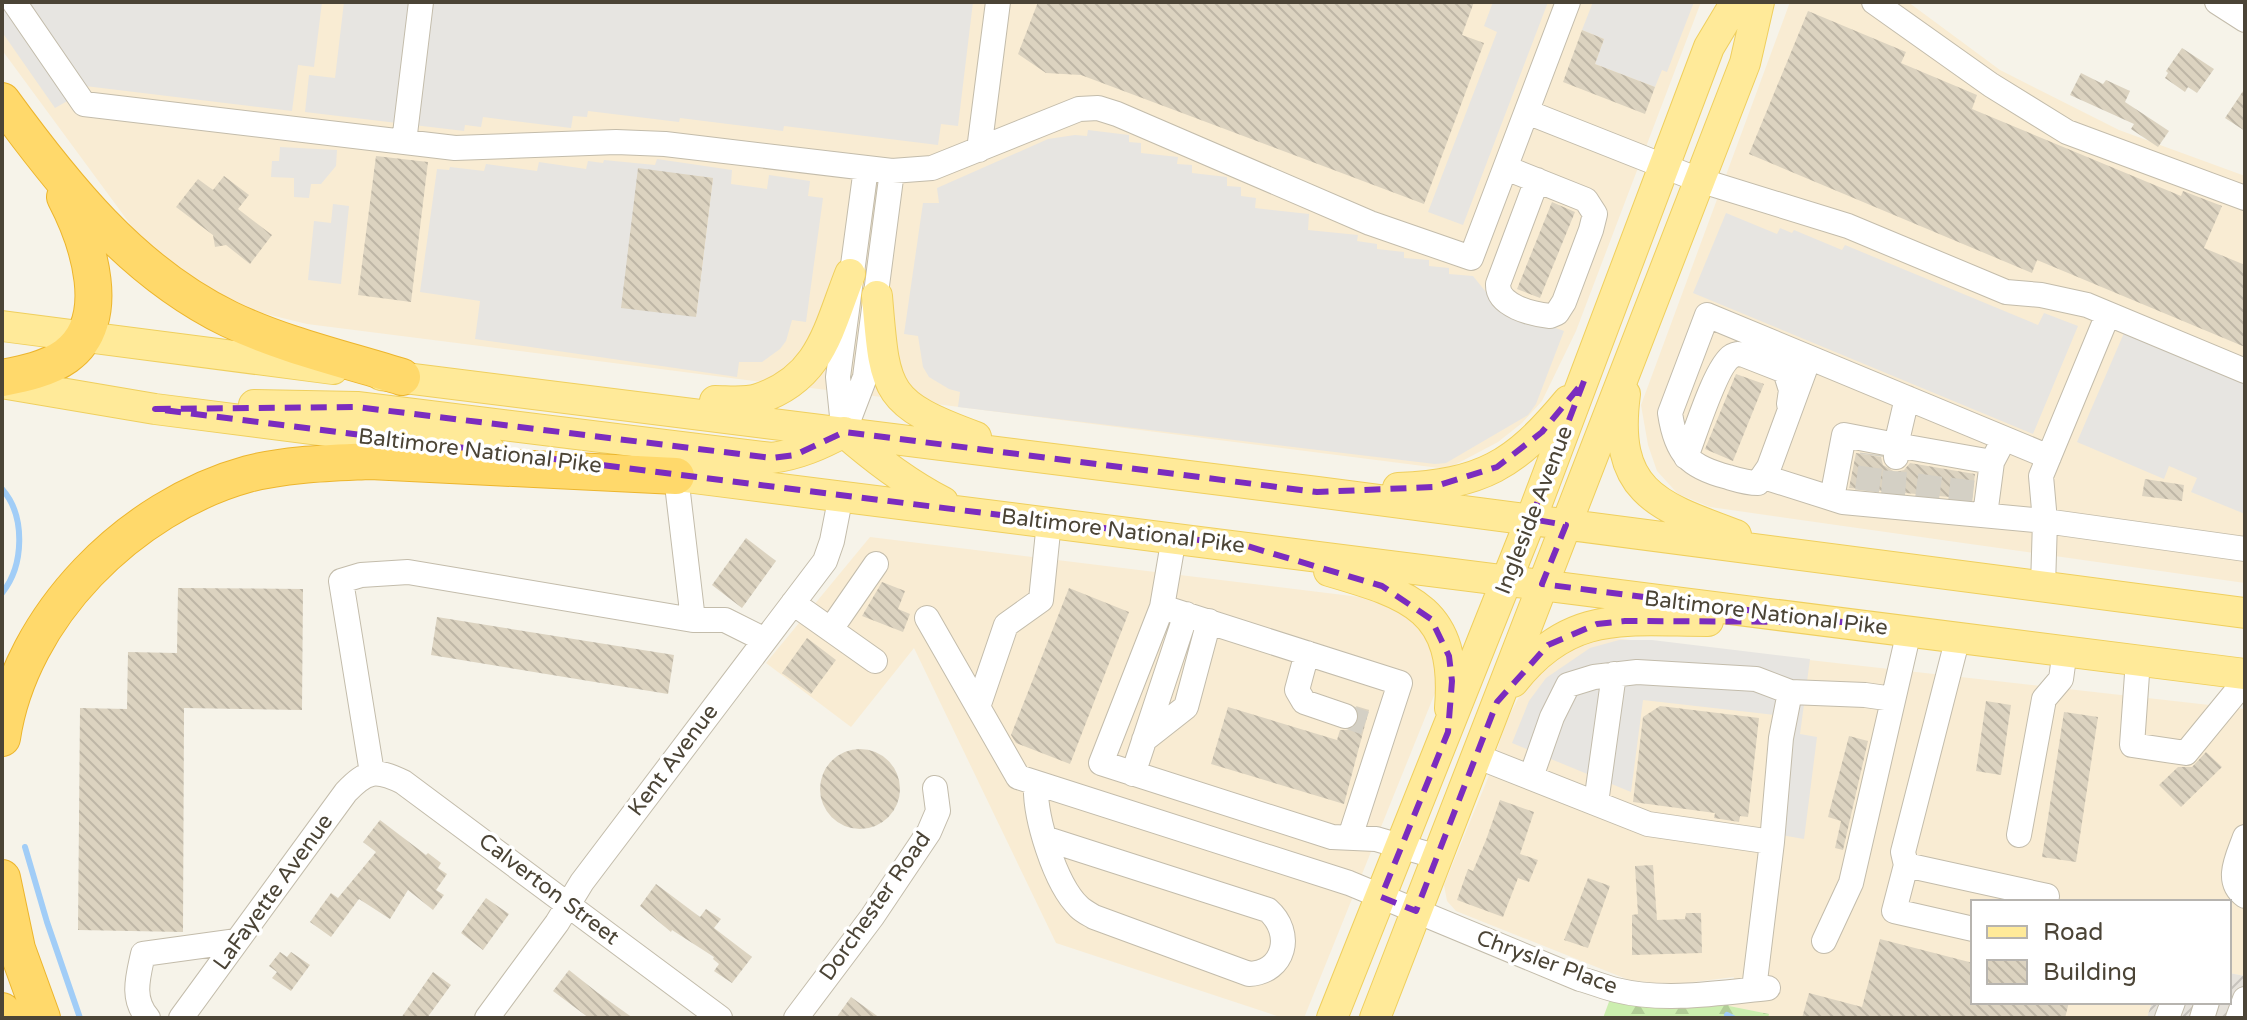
<svg xmlns="http://www.w3.org/2000/svg" width="2247" height="1020" viewBox="0 0 2247 1020" font-family="'Varela Round',sans-serif">
<style>
.commercial{fill:#f9ecd3}
.industrial{fill:url(#industrial-furrows)}
.forest{fill:url(#forest-firs)}
.parking{fill:#e7e5e1;fill-rule:evenodd}
.lines{fill:none;stroke-linecap:round;stroke-linejoin:round}
.stream{stroke:#a1cdf7;stroke-width:6}
.building{fill:url(#building-back-hatch)}
.minor-tunnel{stroke:#d4d0c5;stroke-width:24;stroke-dasharray:24 12;stroke-linecap:butt}
.minor-casing{stroke:#c3bcab;stroke-width:26}
.major-casing{stroke:#efcf5e;stroke-width:32}
.highway-casing{stroke:#ecb52d;stroke-width:38}
.minor{stroke:#fff;stroke-width:24}
.major{stroke:#ffea99;stroke-width:30}
.highway{stroke:#ffd96b;stroke-width:36}
.marked{fill:none;stroke:#7b2cbf;stroke-width:6;stroke-dasharray:16 10;stroke-linejoin:round}
.labels{text-anchor:middle;dominant-baseline:central;stroke-width:7;stroke-linejoin:round;paint-order:stroke}
.street-label{font-size:22px;fill:#4b4436;stroke:#fff}
</style>
<defs>
<pattern id="industrial-furrows" width="10" height="10" patternUnits="userSpaceOnUse" patternTransform="scale(2)"><rect width="10" height="10" fill="#e6e2db"/><path d="M-1 1l2-2M0 10L10 0M9 11l2-2" fill="none" stroke="#c7c3bd"/></pattern>
<pattern id="forest-firs" width="22" height="20" patternUnits="userSpaceOnUse" patternTransform="scale(2)"><rect width="22" height="20" fill="#cceeaf"/><path d="M5 1l3.5 6h-7zM16 11l3.5 6h-7z" fill="#b1cd97"/></pattern>
<pattern id="building-back-hatch" width="6" height="6" patternUnits="userSpaceOnUse" patternTransform="scale(2)"><rect width="6" height="6" fill="#dcd3c0"/><path d="M-1 5l2 2M0 0l6 6M5-1l2 2" fill="none" stroke="#beb6a6"/></pattern>
</defs>
<rect width="100%" height="100%" fill="#f6f3e9"/>
<path class="commercial" d="M2 2H1701L1576 331 1542 401 1522 423 1498 442 1447 469 307 324 262 313 212 291 167 261 133 228 2 50Z
M1790 2H1908L2000 70 2119 130 2245 176V583L1710 507 1678 494 1657 471 1648 445 1641 405Z
M870 537 1376 599 1396 608 1414 624 1430 644 1436 667 1435 693 1304 1018H1283L1056 943 914 648 851 727 766 663Z
M1604 637 2245 709V976L2229 973V902H1973V1002H2152L2147 1018H1768V1014L1728 1006 1734 977 1670 985 1629 980 1456 911 1447 901 1444 885 1488 778 1506 722 1520 695 1536 672 1559 653Z"/>
<path class="industrial" d="M2229 973 2245 976V1018H2147L2152 1002H2229Z"/>
<path class="forest" d="M1610 999 1729 1001V1006L1769 1014 1768 1018H1603Z"/>
<path class="parking" d="M2 2H322L314 67 298 65 292 111 85 86V91L55 108 2 32Z
M344 2H973L958 126 941 124 938 145 784 126 783 131 680 118 679 122 588 111 587 117 573 116 571 128 483 117 481 127 465 125 464 131 305 112 309 75 335 78Z
M1493 2H1548L1463 225 1428 212 1497 32 1484 26Z
M1593 2H1694L1667 72 1662 70 1655 87 1595 64 1604 39 1582 30Z
M1088 130 1129 135V142L1141 143V153L1178 157 1177 164 1192 165V173L1227 177V186L1241 187V196L1256 198 1255 208 1309 214 1308 230 1358 235 1357 241 1377 244V249L1404 252V258L1429 260V266L1449 268V274L1473 276 1498 307 1564 331 1536 404 1528 415 1446 463 1435 464 958 407 960 392 949 389 929 377 923 367 918 336 904 334 923 203H939L937 188 1048 139 1075 135 1087 136Z
M280 147 337 150 336 166 321 184H311L309 198 294 197V178L271 177 272 161H279Z
M657 159 732 170 731 184 767 189 769 175 810 181 808 196 823 198 806 322 792 320 786 341 780 349 762 362H739L737 377 475 339 480 301 420 292 437 169 449 170 450 167 484 171 486 164 537 171 539 162 586 169 588 161 603 163 604 160 655 165ZM638 169 713 178 696 317Z
M333 204 349 206 341 284 308 280 314 221 331 223Z
M1726 213 1777 234 1780 228 1792 233 1794 230 1842 250 1845 245 2038 325 2044 313 2078 326 2033 434 1693 293Z
M2124 333 2245 384V514L2191 492 2197 478 2169 466 2164 479 2077 442Z
M1619 640H1652L1810 659 1800 734 1817 737 1804 839 1763 832 1775 715 1643 700 1631 792 1512 743 1529 701 1546 678 1590 648Z"/>
<g class="lines">
<path class="stream" d="M2 489C26 516 24 566 2 593
M25 847 47 922 80 1018
M1727 1015 1733 1018"/>
</g>
<path class="building" d="M1038 2H1474L1462 35 1484 43 1424 204 1081 75 1046 73 1018 54Z
M1808 11 1906 52 1901 63 1977 95 1972 109 2181 196 2183 191 2222 206 2204 248 2245 265V347L2037 260 2032 273 1749 154Z
M1582 30 1604 39 1595 64 1655 87 1645 114 1563 82Z
M2182 48 2214 69 2197 93 2188 87 2185 92 2165 78 2168 73 2166 71Z
M2081 73 2103 84 2106 80 2130 91 2125 102 2169 131 2158 147 2131 129 2134 124 2070 95Z
M2245 88V131L2225 118Z
M376 156 428 162 411 302 358 295Z
M638 168 713 178 696 317 621 308Z
M224 176 249 195 238 209 272 235 250 264 226 245 215 247 213 235 176 207 198 179 213 190Z
M1552 202 1575 212 1540 298 1517 289Z
M1736 374 1764 384 1733 461 1705 449Z
M1856 453 1881 457 1883 465 1895 472 1904 470 1910 463 1975 474 1972 499 1849 488Z
M2145 479 2184 485 2182 501 2142 496Z
M746 538 776 561 742 608 712 585Z
M882 582 905 591 898 609 910 614 903 632 862 616Z
M178 588 303 589 302 710 184 708 183 932 78 930 80 708 127 709 128 652 177 653Z
M1069 588 1129 612 1070 764 1016 743 1011 735Z
M437 617 674 655 668 694 431 655Z
M807 638 836 660 811 694 782 673Z
M1986 701 2011 705 2001 775 1976 771Z
M1356 706 1369 710 1344 804 1211 764 1228 707 1337 740 1340 730H1349L1359 722 1360 714Z
M1660 706 1759 718 1748 817 1740 816 1739 822 1714 818 1715 813 1633 802 1643 717Z
M2064 712 2098 717 2076 862 2042 857Z
M1849 736 1868 741 1843 850 1835 848 1841 821 1828 817Z
M820 789a40 40 0 1 1 80 0a40 40 0 1 1-80 0Z
M2206 752 2222 767 2181 807 2159 785 2178 767H2192Z
M1500 800 1534 812 1520 854 1538 860 1529 882 1518 878 1503 917 1457 900 1468 869 1473 871 1486 840Z
M380 820 426 855 428 853 441 863 438 868 447 874 436 890 444 895 433 910 408 890 390 919 359 899 331 937 310 922 331 893 338 898 376 852 363 842Z
M1653 865 1657 920 1685 919 1686 913H1701L1702 953 1632 955V915L1638 914 1635 866Z
M1588 878 1610 886 1588 948 1564 940Z
M656 884 700 917 706 909 721 919 714 928 752 957 732 983 714 971 719 964 713 959 714 957 672 930 671 932 640 906Z
M486 898 509 914 483 950 461 933Z
M1880 939 1973 963V1002H2069L2065 1018H1802L1809 993 1862 1007Z
M280 952 287 957 291 952 310 965 291 991 272 978 277 972 269 966Z
M569 970 598 993 633 1018H589L553 991Z
M433 972 451 985 427 1018H401Z
M851 997 880 1018H836Z"/>
<g class="lines">
<path class="minor-tunnel" d="M1867 491 1872 454
M1893 495 1896 457
M1927 499 1932 462
M1960 503 1964 466
M1345 716 1365 723"/>
<defs>
<path id="minor" d="M14 2 84 104 455 148 616 142 665 144 892 171 932 168 1079 109 1098 108 1117 114 1370 223 1471 258 1568 2
M1874 2 1991 85 2067 132 2245 198
M2217 2 2245 20
M1527 112 1699 180 1848 226 2006 292 2041 295 2087 305 2245 371
M404 142 421 2
M979 150 998 2
M1506 168 1586 200 1595 214 1591 230 1564 302 1557 313 1550 316C1532 314 1497 306 1498 284L1537 180
M1809 358 1769 467 1758 483C1747 483 1738 480 1728 477 1689 467 1676 454 1670 413L1707 315 2049 457
M843 426 838 377 866 168
M844 432 865 377 892 171
M1686 457C1694 437 1716 365 1732 356 1738 353 1738 354 1744 355L1785 371 1791 390 1789 404
M1896 457V445L1992 462 2004 439
M1764 477 1843 502 2045 521 2245 549
M1832 498 1844 435 1896 445 1907 398
M1985 515 1992 462
M1174 537 1162 607 1101 763 1332 837 1376 839 1438 857
M2043 586 2045 521 2041 476 2108 314
M793 603 875 661
M1162 607 1400 683 1350 837
M927 618 1018 777 1349 883 1580 979C1592 982 1604 987 1616 990 1664 1002 1719 993 1768 988
M693 620H725L765 640
M831 629 876 564
M1958 637 1903 852 1906 865 1894 911 1973 929
M1307 653 1297 690 1304 702 1345 716
M2138 660 2132 745 2186 753 2245 681
M1790 692 1865 695 1893 699
M978 707 1006 625 1041 600 1049 522
M1144 740 1186 707 1209 621
M1476 756 1648 824 1772 842 1754 989
M372 773 341 581 361 575 408 572 693 620 676 476
M1133 774 1186 614
M1531 777 1552 717 1568 685 1594 677 1637 672 1756 679 1790 692 1781 738 1772 842
M1036 783C1034 816 1055 884 1079 907 1083 911 1089 914 1094 917L1249 974C1285 972 1294 933 1268 910L1047 839
M1596 803 1614 674
M2019 835 2044 699 2061 679 2065 650
M2245 837C2238 857 2224 881 2245 896
M1906 865 2047 896 2046 902
M1824 941 1851 883 1909 631
M148 1018C131 999 138 977 143 954L237 941
M181 1018 346 792C367 770 376 769 403 782L720 1018
M487 1018 557 923 582 882 825 561 832 541 841 495
M796 1018 872 917 929 832 938 811 935 788
M2167 1018 2173 1002
M2202 1018 2207 1002
M2238 1018 2245 999"/>
<path id="major" d="M877 296C885 391 883 403 976 437
M2 326 333 369
M381 375 1317 492 2245 613
M2 383 155 409 491 452
M1625 394C1612 492 1657 506 1736 535
M715 401C728 401 746 403 758 399 821 378 828 330 850 274
M254 405 357 407 772 458C799 454 820 445 844 432
M844 432C875 459 906 483 943 502
M654 473 2245 674
M1398 488C1482 484 1514 466 1568 401
M1329 571C1411 595 1458 609 1450 708
M1513 682C1570 609 1625 621 1708 621
M1332 1018 1531 519 1709 47 1736 2
M1375 1018 1745 63 1759 2"/>
<path id="highway" d="M2 101C64 186 132 272 229 319 283 345 344 359 402 377
M2 378C23 374 48 369 66 356 115 321 88 241 65 197
M2 738C20 616 131 506 248 474 287 464 330 463 370 461L676 476
M2 878 17 949 42 1018
M2 1011 6 1018"/>
</defs>
<use href="#minor" class="minor-casing"/>
<use href="#major" class="major-casing"/>
<use href="#highway" class="highway-casing"/>
<use href="#minor" class="minor"/>
<use href="#major" class="major"/>
<use href="#highway" class="highway"/>
</g>
<path class="marked" d="M1584 381 1531 519 1566 525 1542 584 1842 622 1625 621 1597 624 1548 645 1497 702 1416 911 1381 897 1448 732 1452 681 1449 656 1431 619 1382 586 1247 546 155 409 357 407 772 458 795 455 844 432 1317 492 1433 487 1497 467 1542 432Z"/>
<g class="labels">
<g class="street-label">
<text transform="translate(480 451) rotate(7)">Baltimore National Pike</text>
<text transform="translate(1534 510) rotate(-69)">Ingleside Avenue</text>
<text transform="translate(1123 531) rotate(7)">Baltimore National Pike</text>
<text transform="translate(1766 613) rotate(7)">Baltimore National Pike</text>
<text transform="translate(673 760) rotate(-53)">Kent Avenue</text>
<text transform="translate(549 889) rotate(37)">Calverton Street</text>
<text transform="translate(273 892) rotate(-54)">LaFayette Avenue</text>
<text transform="translate(875 906) rotate(-55)">Dorchester Road</text>
<text transform="translate(1547 962) rotate(20)">Chrysler Place</text>
</g>
</g>
<rect width="2247" height="1020" fill="none" stroke="#4b4436" stroke-width="8"/>
<rect x="1971" y="900" width="260" height="104" fill="#ffffff" stroke="#b7b4af" stroke-width="2"/>
<rect x="1987" y="926" width="40" height="12" fill="#ffea99" stroke="#b7b4af" stroke-width="2"/>
<text x="2043" y="940" font-size="24" fill="#4b4436">Road</text>
<rect x="1987" y="960" width="40" height="24" fill="url(#building-back-hatch)" stroke="#b7b4af" stroke-width="2"/>
<text x="2043" y="980" font-size="24" fill="#4b4436">Building</text>
</svg>
